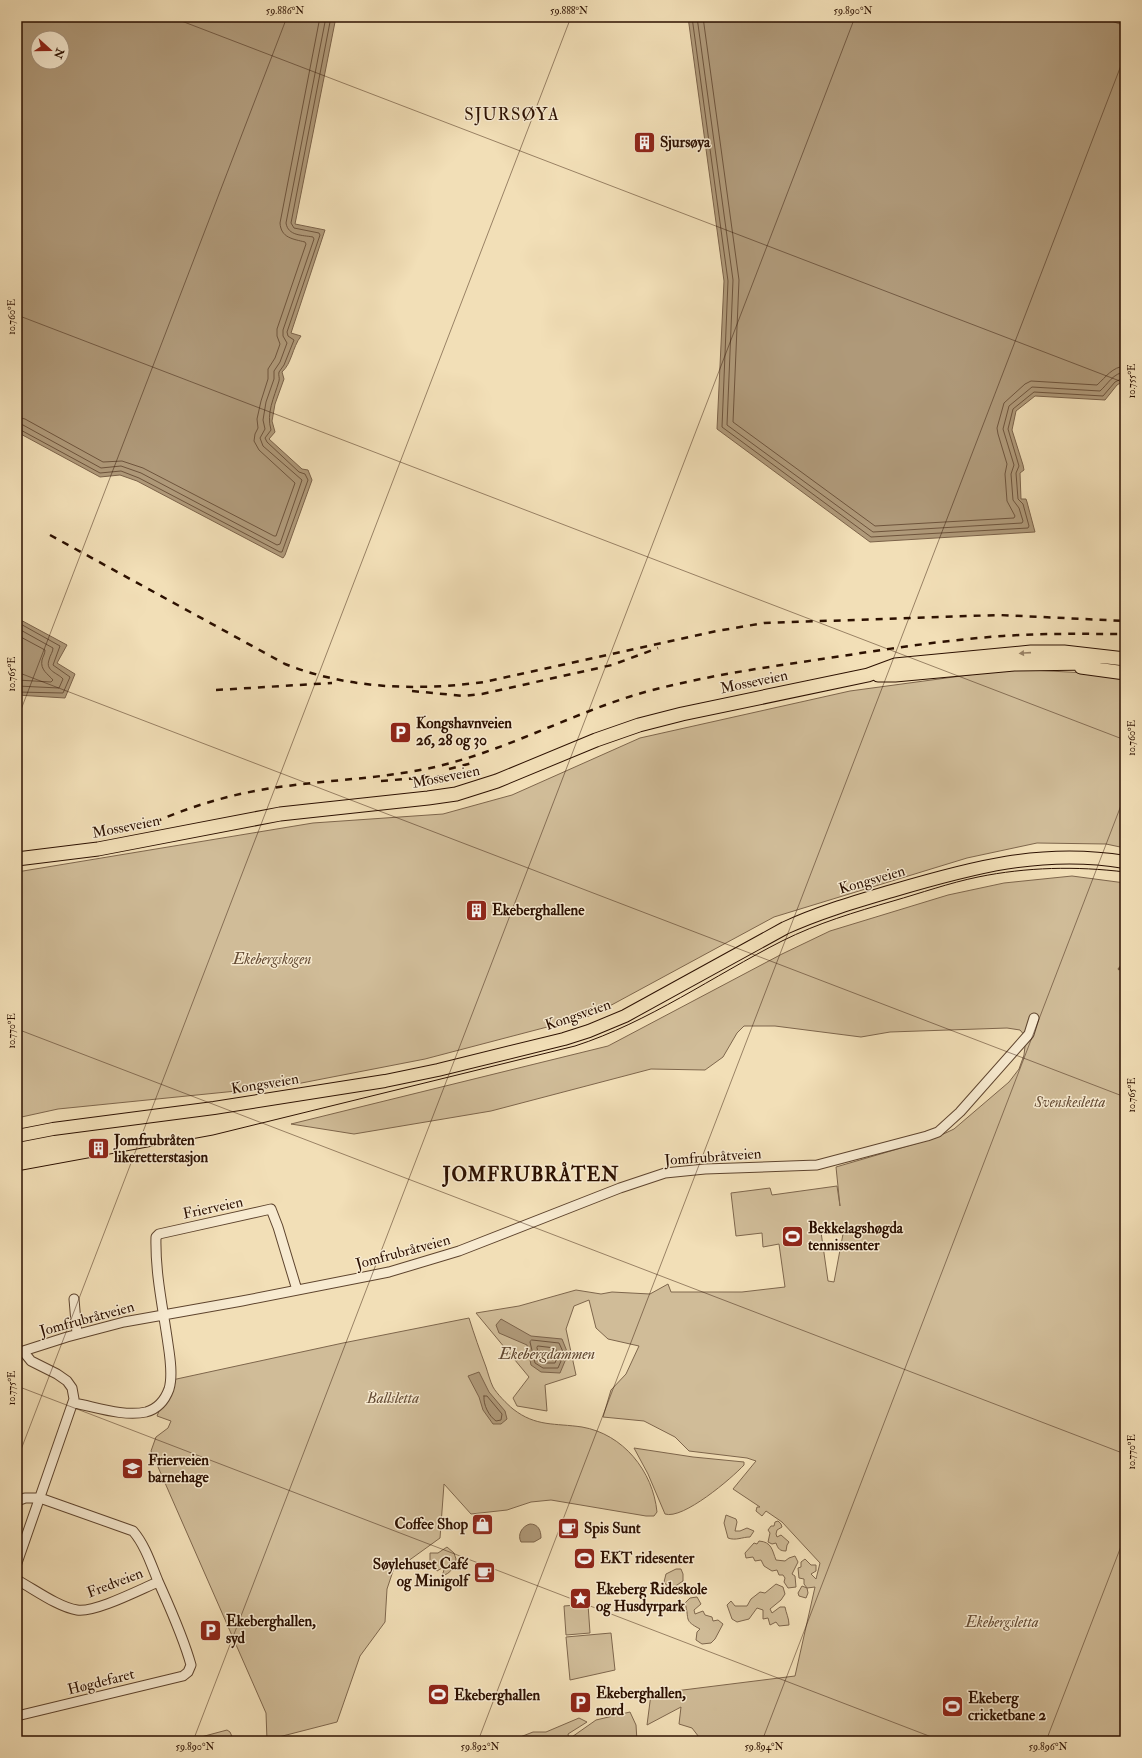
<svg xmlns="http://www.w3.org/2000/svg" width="1142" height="1758" viewBox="0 0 1142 1758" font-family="'IM FELL Double Pica',serif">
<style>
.green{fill:#d0bc98;stroke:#7e664c;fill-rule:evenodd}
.water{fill:#af9979;stroke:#7b6249;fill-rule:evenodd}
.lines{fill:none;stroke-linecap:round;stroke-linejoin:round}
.shore{stroke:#6e543c;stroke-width:1}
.stream{stroke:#7b6249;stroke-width:2.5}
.minor-casing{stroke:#5e442e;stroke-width:11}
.major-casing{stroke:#2c1000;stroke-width:14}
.highway-casing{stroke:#2c1000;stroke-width:15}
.minor{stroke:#f7ead0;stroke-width:9}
.major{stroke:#f2dfb7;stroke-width:12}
.highway{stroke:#f2dfb7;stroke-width:13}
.tram{stroke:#2c1000;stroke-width:1}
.rail{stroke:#2c1000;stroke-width:2.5;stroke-dasharray:7 7;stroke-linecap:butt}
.oneway{fill:#998265}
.ticks{fill:none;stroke:#2c1000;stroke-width:1;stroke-opacity:0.45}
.labels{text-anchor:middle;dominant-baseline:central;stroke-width:3;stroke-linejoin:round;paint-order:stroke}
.poi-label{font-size:15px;font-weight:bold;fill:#2c1000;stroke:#f7ead0;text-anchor:start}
.street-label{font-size:15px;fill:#2c1000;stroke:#f7ead0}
.park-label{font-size:15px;font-style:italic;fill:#654c35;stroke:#f7ead0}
.water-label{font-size:16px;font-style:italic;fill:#604730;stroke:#f7ead0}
.quarter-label{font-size:17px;letter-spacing:1px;fill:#2c1000;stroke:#f7ead0}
.district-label{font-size:19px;font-weight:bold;letter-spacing:1px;fill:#2c1000;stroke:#f7ead0}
.neatline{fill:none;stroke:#2c1000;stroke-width:1.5}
.ticks-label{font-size:10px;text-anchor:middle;fill:#2c1000}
</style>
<rect width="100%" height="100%" fill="#f2dfb7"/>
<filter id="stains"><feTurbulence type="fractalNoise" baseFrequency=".005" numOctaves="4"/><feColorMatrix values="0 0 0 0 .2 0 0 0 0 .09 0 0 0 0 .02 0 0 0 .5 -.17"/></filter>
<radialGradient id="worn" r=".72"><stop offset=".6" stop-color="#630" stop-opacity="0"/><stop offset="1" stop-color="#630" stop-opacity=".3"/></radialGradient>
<path class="green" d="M1013 669 1104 674 1125 680V848L1106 844 1037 843 967 858 774 917 593 1015 425 1059 286 1086 58 1109 17 1118V872L313 823 443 814 512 795 640 738 850 691Z
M1072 876 1125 883V1741H702L692 1728 679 1724 681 1707 647 1725 651 1694 795 1676 815 1587 807 1588 808 1593 806 1598 799 1596 798 1593 802 1586 807 1588 804 1584V1579L799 1578 798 1568 801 1567V1562L805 1559 811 1565H816V1571L811 1574 816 1579 820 1563 782 1522 766 1511 762 1516 756 1511 757 1507H760L733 1489 756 1461 747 1458 689 1451 675 1437 644 1421 603 1417 611 1390 626 1374 639 1346 608 1339 596 1328 589 1300 574 1306 566 1329 576 1375 545 1385 547 1411 517 1406 513 1398 529 1377 476 1313 519 1306 576 1290 601 1294 612 1292 650 1294 668 1284 671 1292H742L785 1287 779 1244 763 1247 762 1233 736 1236 731 1193 770 1188 772 1195 837 1186 840 1206 836 1167 935 1138 954 1129 1009 1082 1019 1069 1024 1055 1026 1037 1020 1030 1007 1028 890 1032 861 1037 775 1026H744L737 1033 723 1057 705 1070 651 1069 491 1111 354 1134 291 1124 608 1046 782 954 830 931 948 895 1004 883ZM842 1229 843 1234 834 1282 828 1281 821 1232Z
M469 1318C474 1334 480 1351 486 1367 488 1373 490 1381 493 1387 497 1394 507 1404 513 1409 536 1427 555 1423 582 1427 623 1434 653 1471 657 1512L654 1516H646L551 1500 531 1502 507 1510 471 1514 444 1484 440 1538 404 1564 396 1562 387 1589 385 1622 360 1656 337 1722 267 1740 266 1713 151 1451 156 1437 168 1428 171 1421 157 1416 172 1380 343 1343Z
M634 1448 693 1457 744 1462V1465C732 1478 683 1520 665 1514L648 1474Z
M726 1515 736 1519 737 1522 735 1531H740L747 1528 754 1531 750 1537C742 1537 736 1541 728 1538L724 1523Z
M778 1521 781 1524 782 1527 777 1530 776 1534 777 1537 781 1535 789 1542 787 1545 786 1551C780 1551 778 1549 776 1543L772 1544 768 1542 770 1533 768 1530 771 1526H774L775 1522Z
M759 1541C772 1542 772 1550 776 1560L785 1561 789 1558 795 1556 798 1562 792 1574 795 1576 796 1587 788 1588 784 1582 785 1578 783 1575H779L777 1570 772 1571 764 1566 761 1560 755 1561 753 1557 746 1558 745 1553 754 1543 757 1544Z
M447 1547 454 1553 456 1559C454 1568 451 1573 442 1576L444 1570 442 1568 437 1571 435 1569 430 1568 427 1570 424 1566 430 1560V1553H438Z
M676 1569H681L683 1574V1581L674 1587 669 1588 664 1582 666 1574Z
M776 1584 783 1587 785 1594 781 1600 770 1609 772 1613 780 1607H785C786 1613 789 1618 789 1625L779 1626 776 1622 770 1625 768 1618 763 1619V1610L757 1608 749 1619 737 1622 732 1619 727 1605 731 1601 735 1606H747L751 1599 760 1592 765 1593Z
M697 1597 701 1604 694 1610 695 1614 703 1611 705 1615 712 1617 713 1621 718 1620 723 1624 715 1639 711 1643 702 1644 696 1640 697 1632 700 1629C683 1620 690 1620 685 1603L690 1598Z
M588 1604 590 1633 566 1635 564 1606Z
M611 1633 615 1670 570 1680 566 1637Z
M630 1712 636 1725 637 1741H510L533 1732H546L579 1718 587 1722 568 1734 569 1739 596 1720Z
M227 1730 230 1732 234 1741H186Z"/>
<path class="water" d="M17 17H336L295 224 325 230 291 333 301 336C292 348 292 363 282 372L284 379 275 404 272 421 275 432 269 439 302 469 308 470 312 480 285 555 283 558 137 481 120 475 100 477 17 432ZM38 38H62V62H38Z
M688 17H1125V380L1117 385 1105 400 1035 396 1016 411 1012 430 1023 465 1024 470 1020 473 1021 499H1026L1027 502 1035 532 870 542 717 429 724 281Z
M17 618 67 645 57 663 75 674 65 698 17 695Z
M501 1319 531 1336 562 1339 568 1354 560 1373 541 1372 531 1365 527 1345 499 1333 496 1325Z
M479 1372 489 1392 505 1411 507 1419 501 1424H493L483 1410 479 1397 468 1376Z
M530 1524C538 1524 541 1530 541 1538L534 1542H521C517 1535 522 1526 530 1524Z"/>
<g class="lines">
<path class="shore" d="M692 17 728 281 722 427 871 537 1028 528 1029 526 1023 504 1018 499 1016 473 1019 466 1008 429 1013 409 1034 392 1103 396 1115 382 1125 377
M697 17 733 280 727 425 873 532 1022 523 1023 521 1019 508 1013 500 1011 474 1014 465 1003 429 1009 406 1032 387 1100 391C1108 384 1113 373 1125 372
M703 17 739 280 733 422 875 526 1014 518 1015 516 1007 501 1005 474 1007 464 998 434 997 428 1004 403 1025 384 1031 381 1097 385C1106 377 1112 367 1125 366
M17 417 25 419 103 462 122 461 143 468 274 536H276L295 483 259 450 254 441 255 434 258 428 257 419 261 401 268 379V369L275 358 280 344 277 336V329L306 244 305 242C293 239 281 238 280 223L320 17
M17 423 23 425 101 468 121 466 141 473 277 545 280 544 302 480 263 446 260 438 265 429 263 420 266 402 274 379V371L280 362 287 343 283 336V330L314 239 313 237C302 235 288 236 286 223L326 17
M17 428 100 473 121 471 139 478 280 552H282L308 480 305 474 299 472 267 442 265 438 271 430C266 413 274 398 279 381 280 378 278 375 279 372L284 365 294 340 288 336 287 332 320 235 319 233 294 228 291 223 331 17
M17 622 60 646 53 665 70 677 63 693 17 692
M17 628 53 648C53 652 50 655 49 660 45 671 58 673 63 679L59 688 17 686
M17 635 45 650C45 654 43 656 42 660 40 670 48 674 53 680L51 682 17 680
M532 1340 559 1343 564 1354 558 1368H543L535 1363 530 1342Z
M538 1346 555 1348 558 1354 555 1363H545L540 1360 537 1348Z
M484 1396H487L502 1414 501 1420 496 1421C489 1416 483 1405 484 1396Z"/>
<path class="stream" d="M1119 969 1125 961"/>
<defs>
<path id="minor" d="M74 1299 77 1334
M17 1353 67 1337 124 1322 242 1301 389 1272 459 1251 620 1188 665 1173 705 1169 817 1165 927 1136 938 1132 960 1112 1029 1034 1034 1018
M74 1403C96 1407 124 1417 146 1412 157 1409 165 1400 169 1389 173 1376 170 1357 168 1344 163 1308 155 1273 156 1237L159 1234 271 1209 278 1227 297 1290
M17 1501 25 1498H40L133 1531C145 1545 151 1564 158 1581 170 1608 183 1636 191 1665L188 1672 183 1676 17 1716
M17 1563 74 1399 72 1388 67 1381 57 1374 31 1361 23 1351
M17 1580C34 1589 58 1607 77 1610 95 1613 141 1589 158 1582"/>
<path id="major" d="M17 1136 53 1129 214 1108 385 1081 438 1070 564 1039 589 1031 625 1016 785 928C820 912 855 902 892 891 970 868 1042 848 1125 862"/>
<path id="highway" d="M1081 667 1125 673
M878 675H895L1014 664 1094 663
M17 859 98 849 280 814 428 798 456 794 497 781 596 740 639 725 682 714 868 675 895 665 1031 652H1064L1125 659"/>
</defs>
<use href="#minor" class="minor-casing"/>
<use href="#major" class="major-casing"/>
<use href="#highway" class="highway-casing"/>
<use href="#minor" class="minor"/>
<use href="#major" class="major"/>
<use href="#highway" class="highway"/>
<path class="tram" d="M17 1171 213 1135 575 1046C649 1022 713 976 782 941 818 923 855 912 893 901 921 893 949 883 978 877 1027 867 1076 866 1125 872"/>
<path class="rail" d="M50 535 285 664C348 689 418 691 484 682L717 631 764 623 999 615 1125 621
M216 690 332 683
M412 691 464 696 482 694 612 665 658 648
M449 769 476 762
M381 781 480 773
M142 828C188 806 237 792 287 786 339 779 392 778 443 765 510 748 572 714 638 694 698 677 761 668 822 659 882 650 943 640 1003 636 1044 633 1084 634 1125 634"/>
</g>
<defs><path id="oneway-solid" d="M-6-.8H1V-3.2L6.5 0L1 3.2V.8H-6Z"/></defs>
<use class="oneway" href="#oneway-solid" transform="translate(1025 653) rotate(176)"/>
<path class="ticks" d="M171 17 1125 383M1101 17 1125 26M17 315 1125 740M17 672 1125 1097M17 720 287 17M17 1029 1125 1454M17 1386 942 1741M17 1460 571 17M193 1741 855 17M478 1741 1125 55M762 1741 1125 795M1046 1741 1125 1536"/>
<defs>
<symbol id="building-square" viewBox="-11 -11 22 22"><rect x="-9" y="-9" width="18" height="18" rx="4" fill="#8f2418" stroke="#f7ead0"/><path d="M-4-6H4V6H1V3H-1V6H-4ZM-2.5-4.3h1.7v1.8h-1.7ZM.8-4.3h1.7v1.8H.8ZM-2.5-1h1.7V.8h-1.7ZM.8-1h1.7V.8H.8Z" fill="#fff"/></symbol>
<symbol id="parking-square" viewBox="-11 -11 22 22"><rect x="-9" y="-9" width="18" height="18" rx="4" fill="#8f2418" stroke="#f7ead0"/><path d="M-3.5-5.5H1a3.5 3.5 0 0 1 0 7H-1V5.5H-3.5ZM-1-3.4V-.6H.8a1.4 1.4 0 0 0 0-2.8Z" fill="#fff"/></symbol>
<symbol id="stadium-square" viewBox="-11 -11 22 22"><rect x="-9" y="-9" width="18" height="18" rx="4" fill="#8f2418" stroke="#f7ead0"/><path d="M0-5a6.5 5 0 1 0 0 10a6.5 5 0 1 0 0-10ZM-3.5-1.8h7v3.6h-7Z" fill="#fff"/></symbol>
<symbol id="school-square" viewBox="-11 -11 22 22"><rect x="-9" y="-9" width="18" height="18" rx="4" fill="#8f2418" stroke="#f7ead0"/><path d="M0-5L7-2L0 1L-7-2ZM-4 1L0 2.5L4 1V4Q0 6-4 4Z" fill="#fff"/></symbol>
<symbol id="shop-square" viewBox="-11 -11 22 22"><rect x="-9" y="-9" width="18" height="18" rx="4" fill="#8f2418" stroke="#f7ead0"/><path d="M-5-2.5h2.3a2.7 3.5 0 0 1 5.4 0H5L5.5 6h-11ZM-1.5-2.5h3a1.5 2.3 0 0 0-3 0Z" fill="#fff"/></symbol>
<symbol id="cafe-square" viewBox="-11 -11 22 22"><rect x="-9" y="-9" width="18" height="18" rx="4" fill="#8f2418" stroke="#f7ead0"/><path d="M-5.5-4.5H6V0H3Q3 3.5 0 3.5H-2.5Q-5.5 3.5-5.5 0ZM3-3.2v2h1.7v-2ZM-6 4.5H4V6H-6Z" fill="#fff"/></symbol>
<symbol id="sight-square" viewBox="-11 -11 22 22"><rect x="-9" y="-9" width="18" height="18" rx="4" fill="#8f2418" stroke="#f7ead0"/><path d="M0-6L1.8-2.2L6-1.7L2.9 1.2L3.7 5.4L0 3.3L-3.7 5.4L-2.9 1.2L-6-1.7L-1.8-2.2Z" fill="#fff"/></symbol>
</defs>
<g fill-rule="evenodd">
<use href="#building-square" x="632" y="130" width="25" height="25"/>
<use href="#parking-square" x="388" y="720" width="25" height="25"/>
<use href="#building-square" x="464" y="898" width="25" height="25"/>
<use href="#building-square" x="86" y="1136" width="25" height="25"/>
<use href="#stadium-square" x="780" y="1224" width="25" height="25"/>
<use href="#school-square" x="120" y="1456" width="25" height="25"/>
<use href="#shop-square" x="470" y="1512" width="25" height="25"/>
<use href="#cafe-square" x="556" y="1516" width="25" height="25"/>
<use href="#stadium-square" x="572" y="1546" width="25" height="25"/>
<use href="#cafe-square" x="472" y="1560" width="25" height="25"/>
<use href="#sight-square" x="568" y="1586" width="25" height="25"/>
<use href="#parking-square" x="198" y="1618" width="25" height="25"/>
<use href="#stadium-square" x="426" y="1682" width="25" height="25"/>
<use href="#parking-square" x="568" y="1690" width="25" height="25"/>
<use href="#stadium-square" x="940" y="1694" width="25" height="25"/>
</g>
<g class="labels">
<g class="poi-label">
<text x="660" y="142">Sjursøya</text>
<text x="416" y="723">Kongshavnveien<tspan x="416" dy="17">26, 28 og 30</tspan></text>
<text x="492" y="910">Ekeberghallene</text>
<text x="114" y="1140">Jomfrubråten<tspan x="114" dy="17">likeretterstasjon</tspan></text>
<text x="808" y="1228">Bekkelagshøgda<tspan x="808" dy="17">tennissenter</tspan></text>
<text x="148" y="1460">Frierveien<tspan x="148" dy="17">barnehage</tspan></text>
<text x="468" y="1524" text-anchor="end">Coffee Shop</text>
<text x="584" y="1528">Spis Sunt</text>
<text x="600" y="1558">EKT ridesenter</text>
<text x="468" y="1564" text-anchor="end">Søylehuset Café<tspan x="468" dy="17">og Minigolf</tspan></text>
<text x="596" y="1589">Ekeberg Rideskole<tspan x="596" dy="17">og Husdyrpark</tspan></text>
<text x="226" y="1621">Ekeberghallen,<tspan x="226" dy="17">syd</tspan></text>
<text x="596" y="1693">Ekeberghallen,<tspan x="596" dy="17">nord</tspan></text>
<text x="454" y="1695">Ekeberghallen</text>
<text x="968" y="1698">Ekeberg<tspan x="968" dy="17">cricketbane 2</tspan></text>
</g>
<g class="street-label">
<text transform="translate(754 682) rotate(-12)">Mosseveien</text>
<text transform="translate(446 777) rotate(-11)">Mosseveien</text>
<text transform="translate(126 827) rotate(-11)">Mosseveien</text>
<text transform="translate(872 880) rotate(-16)">Kongsveien</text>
<text transform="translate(578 1015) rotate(-19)">Kongsveien</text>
<text transform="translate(265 1084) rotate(-9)">Kongsveien</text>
<text transform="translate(713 1157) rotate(-4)">Jomfrubråtveien</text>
<text transform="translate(213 1208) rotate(-12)">Frierveien</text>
<text transform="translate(403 1252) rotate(-15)">Jomfrubråtveien</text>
<text transform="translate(87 1319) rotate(-15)">Jomfrubråtveien</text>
<text transform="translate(115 1583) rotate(-21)">Fredveien</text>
<text transform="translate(101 1682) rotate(-14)">Høgdefaret</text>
</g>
<g class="park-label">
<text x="272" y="959">Ekebergskogen</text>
<text x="1070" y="1102">Svenskesletta</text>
<text x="393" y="1398">Ballsletta</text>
<text x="1002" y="1622">Ekebergsletta</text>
</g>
<g class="water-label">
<text x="547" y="1354">Ekebergdammen</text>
</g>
<g class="quarter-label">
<text x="512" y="114">SJURSØYA</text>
</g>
<g class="district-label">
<text x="531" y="1175">JOMFRUBRÅTEN</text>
</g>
</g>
<rect width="1142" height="1758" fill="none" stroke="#f2dfb7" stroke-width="44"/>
<g transform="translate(50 50) rotate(111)"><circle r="19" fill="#f7ead0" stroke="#a6937d"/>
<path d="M0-3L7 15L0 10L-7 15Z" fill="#8f2418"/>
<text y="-6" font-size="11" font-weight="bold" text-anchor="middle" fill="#2c1000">N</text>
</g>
<rect x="22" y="22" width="1098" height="1714" class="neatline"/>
<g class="ticks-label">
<text x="285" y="14">59.886°N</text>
<text x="569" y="14">59.888°N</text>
<text x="853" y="14">59.890°N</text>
<text transform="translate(11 317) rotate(-90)" y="4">10.760°E</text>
<text transform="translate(1131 381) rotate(-90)" y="4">10.755°E</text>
<text transform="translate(11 674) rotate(-90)" y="4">10.765°E</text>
<text transform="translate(1131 738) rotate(-90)" y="4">10.760°E</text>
<text transform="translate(11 1031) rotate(-90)" y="4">10.770°E</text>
<text transform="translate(1131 1095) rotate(-90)" y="4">10.765°E</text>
<text transform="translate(11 1388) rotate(-90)" y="4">10.775°E</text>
<text transform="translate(1131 1452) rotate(-90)" y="4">10.770°E</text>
<text x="195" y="1750">59.890°N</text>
<text x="480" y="1750">59.892°N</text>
<text x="764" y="1750">59.894°N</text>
<text x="1048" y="1750">59.896°N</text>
</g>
<rect width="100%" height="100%" filter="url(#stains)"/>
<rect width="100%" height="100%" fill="url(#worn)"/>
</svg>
